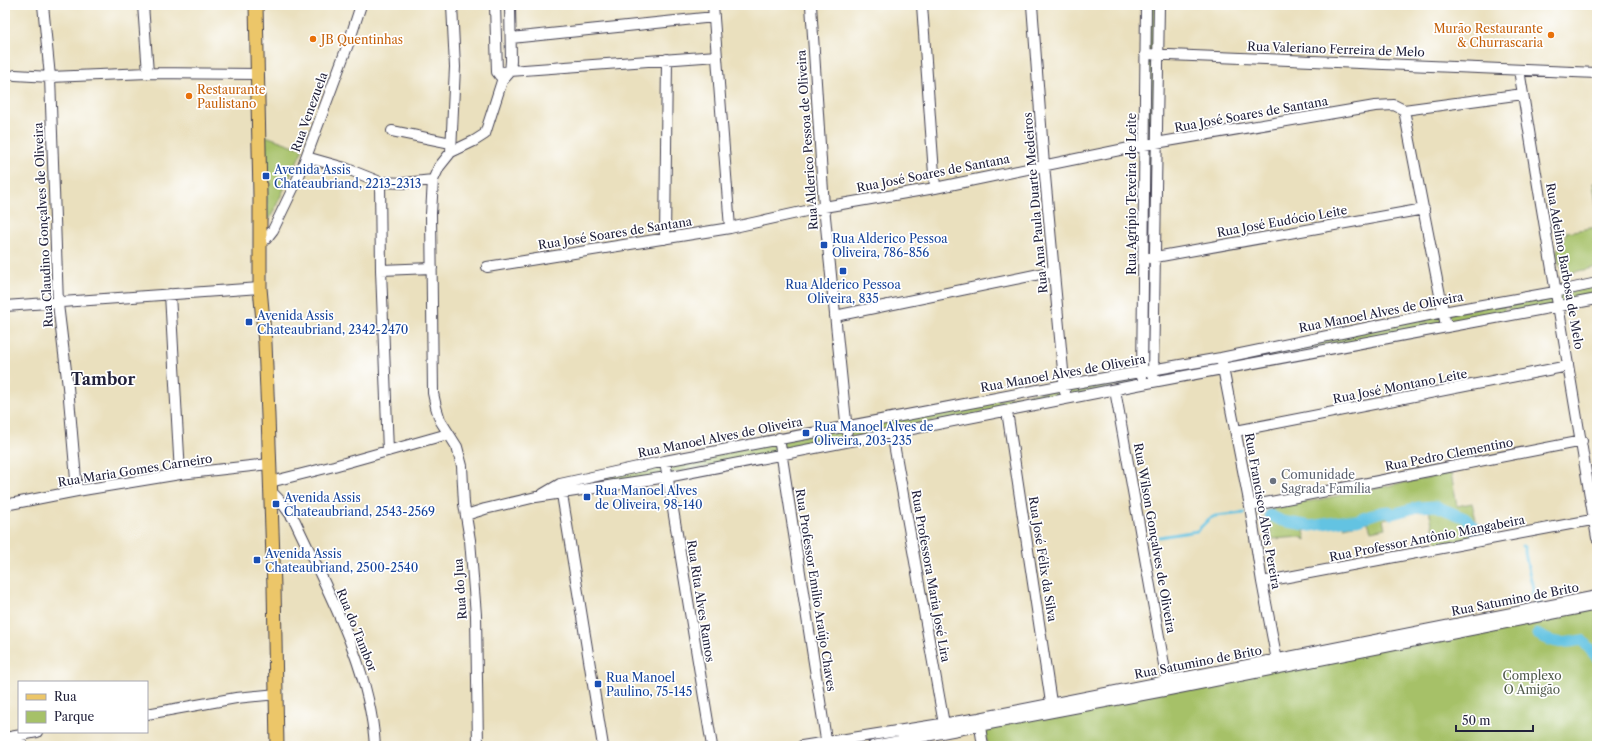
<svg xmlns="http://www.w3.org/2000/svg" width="1602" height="751" viewBox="0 0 1602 751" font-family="'Libre Caslon Text',serif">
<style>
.green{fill:#a6c168;stroke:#647252}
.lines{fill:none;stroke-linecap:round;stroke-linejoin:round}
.stream{stroke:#64c3e2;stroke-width:3}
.canal{stroke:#64c3e2;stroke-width:11}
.minor-casing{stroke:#403e4f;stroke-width:12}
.major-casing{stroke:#403e4f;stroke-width:15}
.minor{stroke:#fff;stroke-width:10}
.major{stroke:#ecc669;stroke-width:13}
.food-dot{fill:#e8710a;stroke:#fff;stroke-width:1.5}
.transit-dot{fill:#1a4fb4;stroke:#fff;stroke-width:1.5}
.worship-dot{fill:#6b7280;stroke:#fff;stroke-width:1.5}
.labels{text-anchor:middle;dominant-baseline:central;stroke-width:3.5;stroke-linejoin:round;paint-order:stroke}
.food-label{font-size:12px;fill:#c56008;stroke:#fff;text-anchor:start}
.street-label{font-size:12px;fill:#22223b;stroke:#fff}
.transit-label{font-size:12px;fill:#164399;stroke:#fff;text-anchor:start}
.worship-label{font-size:12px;fill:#5b616d;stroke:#fff;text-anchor:start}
.park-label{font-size:12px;fill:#505a4b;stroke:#fff}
.district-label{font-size:16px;font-weight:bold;fill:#22223b;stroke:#fff}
</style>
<rect width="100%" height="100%" fill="#fff"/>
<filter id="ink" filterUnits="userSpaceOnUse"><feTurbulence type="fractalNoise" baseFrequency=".025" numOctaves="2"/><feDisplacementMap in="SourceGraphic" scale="8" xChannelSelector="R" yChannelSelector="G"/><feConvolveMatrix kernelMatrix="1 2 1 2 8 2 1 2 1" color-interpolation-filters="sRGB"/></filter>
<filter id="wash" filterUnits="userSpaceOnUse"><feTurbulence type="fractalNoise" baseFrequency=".012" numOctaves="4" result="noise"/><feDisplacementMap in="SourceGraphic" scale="16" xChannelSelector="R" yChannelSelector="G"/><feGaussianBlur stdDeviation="0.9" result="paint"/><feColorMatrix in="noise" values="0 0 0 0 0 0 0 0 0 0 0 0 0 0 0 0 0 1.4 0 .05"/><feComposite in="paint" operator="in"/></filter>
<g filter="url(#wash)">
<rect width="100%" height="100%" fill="#eae0be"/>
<path class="green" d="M1148 5H1157L1156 52H1148Z
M1148 56H1156L1155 142H1146Z
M263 135 303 149 268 223Z
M1156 145 1150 380 1144 382 1146 147Z
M1597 182V210L1593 183Z
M1597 227V267L1565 274C1561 266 1553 255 1559 246 1562 240 1565 239 1566 232Z
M1597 286V299L1560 307 1558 295Z
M1552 295 1556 305 1509 313 1507 303Z
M1503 303 1506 315 1447 324 1446 314Z
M1441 315 1444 325 1225 367 1224 360Z
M1219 361 1221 367 1155 379V372Z
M1139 374 1140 382 1068 396 1067 387Z
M1062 388 1063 398 850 437 848 427Z
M843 428 845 439 784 451 782 440Z
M775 442 778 453 668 474 667 463Z
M661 464 664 477 564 491 563 486Z
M1451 473 1457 506 1472 503 1480 537 1437 545 1429 510 1383 519 1385 528 1371 531 1368 522 1344 527 1342 523 1304 531 1306 540 1301 537 1272 539 1267 510Z
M1597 604V746H988L984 726Z"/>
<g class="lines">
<path class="stream" d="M1159 537 1197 531 1209 519 1215 516 1245 513
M1522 546 1525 547C1524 555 1530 575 1532 584 1534 589 1531 595 1533 599 1535 602 1538 603 1541 604"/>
<path class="canal" d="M1270 515 1282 521 1311 526 1348 520H1357L1381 512 1389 511 1392 514 1418 507 1436 506 1465 518 1475 527 1476 533
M1537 634C1555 644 1561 644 1582 640L1597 658"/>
</g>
</g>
<g filter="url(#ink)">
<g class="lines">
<defs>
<path id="minor" d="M43 5 50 77 58 304 68 387 77 491
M143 5 148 73
M495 5 497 72 500 76
M713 5 730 228
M811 5 824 207 847 431
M922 5 935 188
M1032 5 1044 165 1065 392
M511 38 714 17
M1145 54 1597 73
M1519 70C1544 226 1572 381 1597 538
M497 72 717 56
M15 75 50 77 148 73 257 74
M1404 110 1523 94
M392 131 451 143
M451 152 455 67 452 5
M306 157 345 168 380 182 404 183 433 180
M380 182 381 270 388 451
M665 239 667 59
M260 242 266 239 273 230 299 176 350 39 361 5
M1150 258 1424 209
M487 267 730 228 824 207 935 188 1144 145 1375 106 1394 105 1404 110 1446 326
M381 270 432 268
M170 294 180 474
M5 306 260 288
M835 316 1054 271
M1222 363 1250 506 1262 582 1278 666
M1153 375 1159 5
M1142 377 1146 5
M1115 390 1168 687
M1007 411 1052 709
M1236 431 1568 366
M892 433 944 724
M779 438 827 746
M665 461 712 746
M270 482 334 466 448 434
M561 488 603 746
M270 491C281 499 287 510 295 521 328 592 370 666 375 746
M543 494 560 484 665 461 1064 385 1221 358 1443 312 1555 292 1597 283
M5 505 77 491 180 474 269 464
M1250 506 1582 441
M466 515 485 509 536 497 667 477 1142 384 1597 299
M1262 582 1597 519
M147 714 236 698 277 694
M979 720 983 746
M20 735 22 746
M5 738 37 732
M478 746 476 615 470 540 464 504 462 466 457 447 440 420 436 407 433 393 431 214 433 180 439 167 451 152 474 141 485 134 502 81 510 72 511 61 510 5
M802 746 979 718 1597 596
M873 746 1169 690 1597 605"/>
<path id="major" d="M256 5 260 196V288L265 343 268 416 274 587 277 746"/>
</defs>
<use href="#minor" class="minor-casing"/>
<use href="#major" class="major-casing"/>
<use href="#minor" class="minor"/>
<use href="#major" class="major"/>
</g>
</g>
<g class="food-dot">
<circle cx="1551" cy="35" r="4"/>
<circle cx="313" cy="39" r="4"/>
<circle cx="189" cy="96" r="4"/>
</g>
<g class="transit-dot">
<rect x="262" y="172" width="8" height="8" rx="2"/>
<rect x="820" y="241" width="8" height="8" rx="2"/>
<rect x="839" y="267" width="8" height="8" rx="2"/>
<rect x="245" y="318" width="8" height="8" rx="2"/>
<rect x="802" y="429" width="8" height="8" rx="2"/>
<rect x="583" y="493" width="8" height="8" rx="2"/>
<rect x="272" y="500" width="8" height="8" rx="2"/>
<rect x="253" y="556" width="8" height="8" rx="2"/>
<rect x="594" y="680" width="8" height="8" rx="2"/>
</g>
<circle class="worship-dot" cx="1273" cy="481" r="4"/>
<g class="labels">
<g class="food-label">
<text x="1543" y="28" text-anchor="end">Murão Restaurante<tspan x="1543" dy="14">&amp; Churrascaria</tspan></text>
<text x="321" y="39">JB Quentinhas</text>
<text x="197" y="89">Restaurante<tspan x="197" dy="14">Paulistano</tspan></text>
</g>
<g class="street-label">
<text transform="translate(1336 49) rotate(2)">Rua Valeriano Ferreira de Melo</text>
<text transform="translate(309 112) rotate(-70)">Rua Venezuela</text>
<text transform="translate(1251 114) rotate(-10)">Rua José Soares de Santana</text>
<text transform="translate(807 140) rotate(-94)">Rua Alderico Pessoa de Oliveira</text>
<text transform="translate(933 173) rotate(-11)">Rua José Soares de Santana</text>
<text transform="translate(1131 194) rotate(-90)">Rua Agrípio Texeira de Leite</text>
<text transform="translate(1035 203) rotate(-95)">Rua Ana Paula Duarte Medeiros</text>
<text transform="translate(1282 221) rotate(-10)">Rua José Eudócio Leite</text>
<text transform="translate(43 225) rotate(-93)">Rua Claudino Gonçalves de Oliveira</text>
<text transform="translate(615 233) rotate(-9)">Rua José Soares de Santana</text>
<text transform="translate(1565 266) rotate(80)">Rua Adelino Barbosa de Melo</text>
<text transform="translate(1381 312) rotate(-11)">Rua Manoel Alves de Oliveira</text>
<text transform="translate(1063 373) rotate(-10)">Rua Manoel Alves de Oliveira</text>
<text transform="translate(1400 386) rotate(-11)">Rua José Montano Leite</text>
<text transform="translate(720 437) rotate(-11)">Rua Manoel Alves de Oliveira</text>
<text transform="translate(1449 454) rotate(-11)">Rua Pedro Clementino</text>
<text transform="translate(135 470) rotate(-9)">Rua Maria Gomes Carneiro</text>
<text transform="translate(1263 511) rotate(80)">Rua Francisco Alves Pereira</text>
<text transform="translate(1155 538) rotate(80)">Rua Wilson Gonçalves de Oliveira</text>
<text transform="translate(1427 538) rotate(-11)">Rua Professor Antônio Mangabeira</text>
<text transform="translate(1043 559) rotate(81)">Rua José Félix da Silva</text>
<text transform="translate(931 576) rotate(80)">Rua Professora Maria José Lira</text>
<text transform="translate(460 589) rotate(-94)">Rua do Jua</text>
<text transform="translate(816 590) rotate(81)">Rua Professor Emílio Araújo Chaves</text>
<text transform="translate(1515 599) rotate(-11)">Rua Satumino de Brito</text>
<text transform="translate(701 601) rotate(81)">Rua Rita Alves Ramos</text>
<text transform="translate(357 630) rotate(68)">Rua do Tambor</text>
<text transform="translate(1198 662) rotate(-11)">Rua Satumino de Brito</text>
</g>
<g class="transit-label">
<text x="274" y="169">Avenida Assis<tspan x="274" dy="14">Chateaubriand, 2213-2313</tspan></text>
<text x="832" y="238">Rua Alderico Pessoa<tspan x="832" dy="14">Oliveira, 786-856</tspan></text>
<text x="843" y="284" text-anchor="middle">Rua Alderico Pessoa<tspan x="843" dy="14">Oliveira, 835</tspan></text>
<text x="257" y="315">Avenida Assis<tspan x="257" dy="14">Chateaubriand, 2342-2470</tspan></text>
<text x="814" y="426">Rua Manoel Alves de<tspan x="814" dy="14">Oliveira, 203-235</tspan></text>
<text x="595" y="490">Rua Manoel Alves<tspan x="595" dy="14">de Oliveira, 98-140</tspan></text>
<text x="284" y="497">Avenida Assis<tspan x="284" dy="14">Chateaubriand, 2543-2569</tspan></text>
<text x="265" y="553">Avenida Assis<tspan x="265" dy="14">Chateaubriand, 2500-2540</tspan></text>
<text x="606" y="677">Rua Manoel<tspan x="606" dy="14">Paulino, 75-145</tspan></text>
</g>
<g class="worship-label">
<text x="1281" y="474">Comunidade<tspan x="1281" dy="14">Sagrada Família</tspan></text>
</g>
<g class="park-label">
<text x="1532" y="675">Complexo<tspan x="1532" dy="14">O Amigão</tspan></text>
</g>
<g class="district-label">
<text x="103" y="379">Tambor</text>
</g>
</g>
<rect width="1602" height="751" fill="none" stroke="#fff" stroke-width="20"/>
<rect x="18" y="681" width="130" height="52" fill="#ffffff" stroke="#a7a7b1"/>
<rect x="26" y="694" width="20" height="6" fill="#ecc669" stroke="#a7a7b1"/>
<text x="54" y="701" font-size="12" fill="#22223b">Rua</text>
<rect x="26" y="711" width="20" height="12" fill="#a6c168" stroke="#a7a7b1"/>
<text x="54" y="721" font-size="12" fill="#22223b">Parque</text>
<path d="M1456 725v6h77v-6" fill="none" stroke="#22223b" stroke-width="2"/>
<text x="1462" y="725" font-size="12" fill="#22223b" stroke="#ffffff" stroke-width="3" paint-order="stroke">50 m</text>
</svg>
